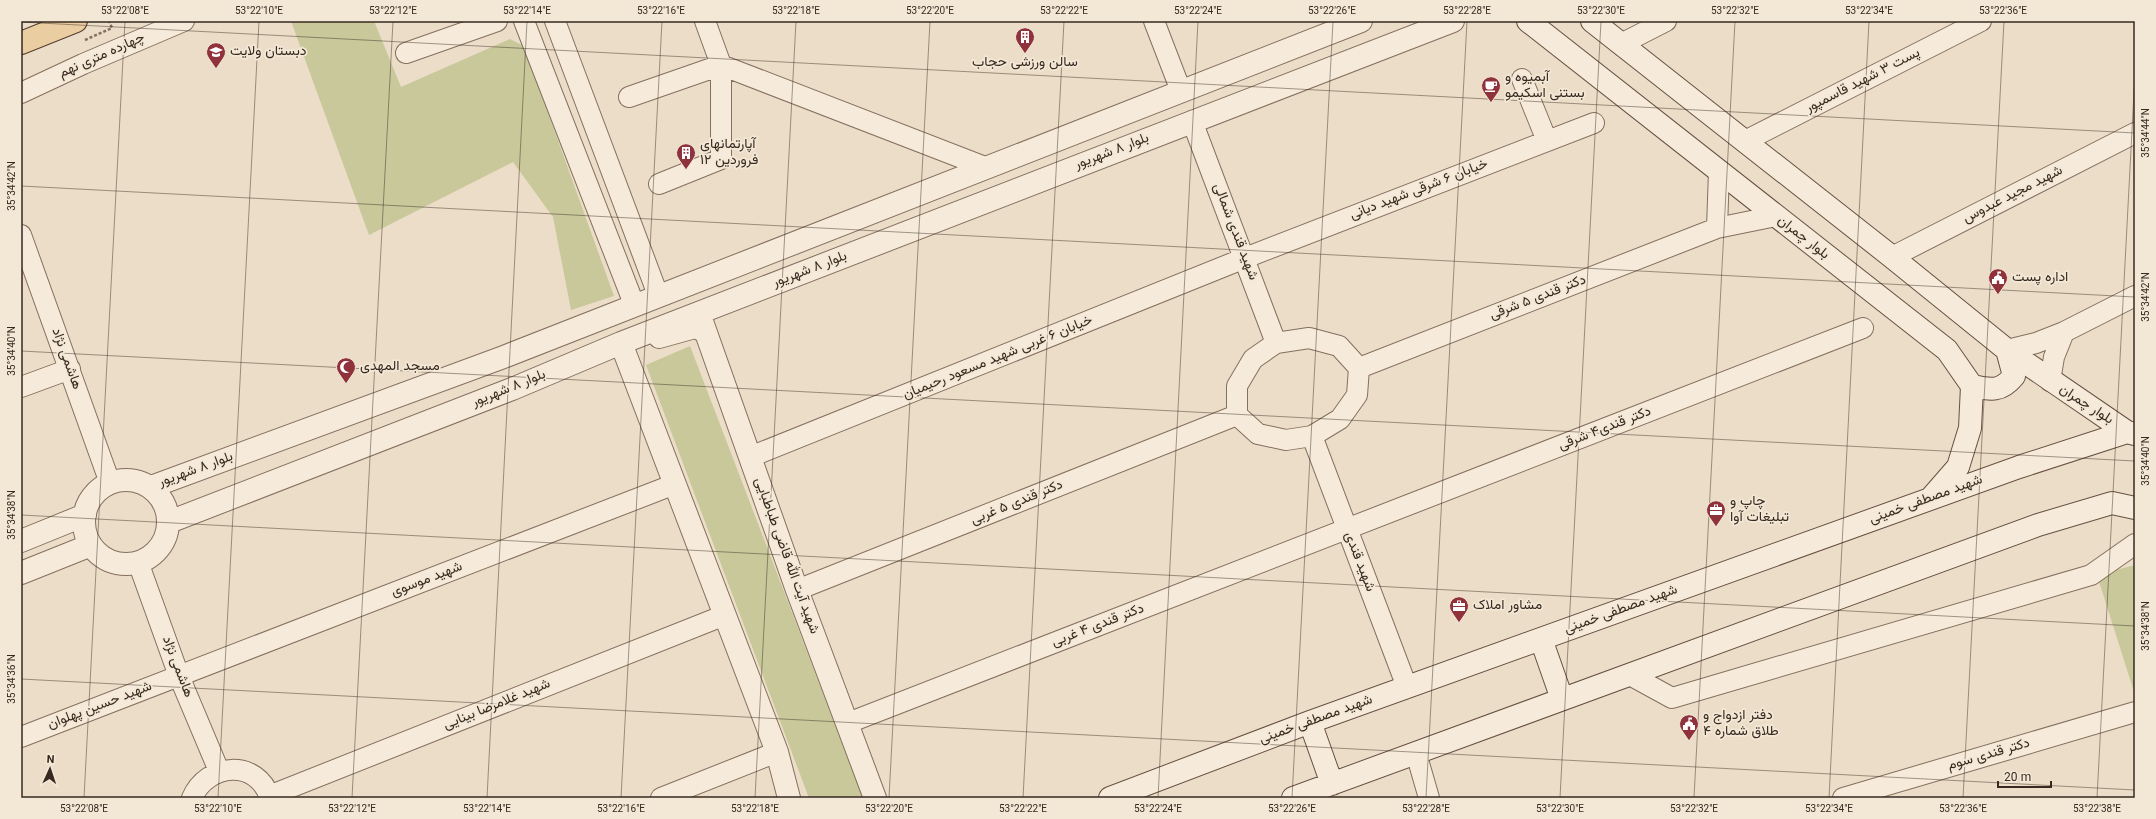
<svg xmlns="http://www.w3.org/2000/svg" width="2156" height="819" viewBox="0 0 2156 819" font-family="Georgia,Vazirmatn,serif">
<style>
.green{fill:#c8c89b}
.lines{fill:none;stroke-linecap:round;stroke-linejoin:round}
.minor-casing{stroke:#856f5e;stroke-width:22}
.tertiary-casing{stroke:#856f5e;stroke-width:24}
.secondary-casing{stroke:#675041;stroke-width:24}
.primary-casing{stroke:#533e31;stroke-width:24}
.path{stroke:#856f5e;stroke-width:2.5;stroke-dasharray:3 2;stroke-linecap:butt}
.minor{stroke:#f6ebda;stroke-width:20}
.tertiary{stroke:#f6ebda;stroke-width:22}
.secondary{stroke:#f6ebda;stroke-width:22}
.primary{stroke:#ebcda2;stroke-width:22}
.ticks{fill:none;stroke:#372920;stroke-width:1;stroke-opacity:0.45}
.labels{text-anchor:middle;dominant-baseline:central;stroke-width:3.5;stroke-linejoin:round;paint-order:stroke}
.poi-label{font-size:14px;fill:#372920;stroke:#f3e8d6;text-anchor:start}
.street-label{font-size:14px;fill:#372920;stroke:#f3e8d6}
.neatline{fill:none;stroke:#372920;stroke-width:1.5}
.ticks-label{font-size:10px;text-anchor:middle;fill:#372920}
</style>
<rect width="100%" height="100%" fill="#ebddc7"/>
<path class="green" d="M291 21H374L401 87 510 39 524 46 614 296 571 310 553 217 513 162 369 235Z
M690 346 863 798H809L646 365Z
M2135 565V695L2097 575Z"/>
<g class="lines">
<defs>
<path id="minor" d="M524 21 634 304
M555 21 658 295
M1154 21 1181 91
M1621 44 1666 21
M406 53 497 21
M1522 79 1547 141
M21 93 83 64 184 21
M629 97 721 65 985 167
M1192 121 1276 343
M1745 141 1981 21
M1719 171 1717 228 1776 216
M659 184 721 159V65L705 21
M21 235 110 483
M1892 257 2135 133
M2064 332 2135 296
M659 338 695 328 706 333
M1309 338 1339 346 1359 368 1357 395 1340 419 1312 436 1286 440 1258 434 1237 415V386L1253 359 1276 343Z
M2007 350 2036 343 2064 332 2054 357 2050 381
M1359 368 1717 228
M21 387 70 369
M1312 436 1407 687
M750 457 1245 258 1594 123
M138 562 179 676 219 771
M797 590 1237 415
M1630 675 1672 698 2091 575 2135 544
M848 723 1863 328
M21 737 675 484
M1416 753 1429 798
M269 796 725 615
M192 798C207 763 257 758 270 798
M661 798 777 752
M1843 798 2135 712"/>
<path id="tertiary" d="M699 313 797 590 875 798
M621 343 777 752 789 798
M84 522a42 42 0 1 1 84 0a42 42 0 1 1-84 0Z
M151 487 501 358 1361 21
M169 522 512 389 621 343 1453 21
M21 541 85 515
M21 573 91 545"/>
<path id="secondary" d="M1528 21 1947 350 1972 386 1970 428 1958 467 1931 498
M1592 21 1892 257 2007 350 2127 432
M1972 386C1991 390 2001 392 2014 376L2007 350
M1541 639 1562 699
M1310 722 1332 784
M1110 798 1310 722 2019 467 2127 432 2135 434
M1293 798 2038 525 2112 503 2135 508"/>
<path id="primary" d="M21 43 76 21"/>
</defs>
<use href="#minor" class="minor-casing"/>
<use href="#tertiary" class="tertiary-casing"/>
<use href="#secondary" class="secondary-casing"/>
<use href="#primary" class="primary-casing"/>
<path class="path" d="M85 40 112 28 109 21"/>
<use href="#minor" class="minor"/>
<use href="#tertiary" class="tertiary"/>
<use href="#secondary" class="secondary"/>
<use href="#primary" class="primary"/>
</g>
<path class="ticks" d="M21 22 2135 133M21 186 2135 297M21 351 2135 461M21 515 2135 626M21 679 2135 790M84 798 125 21M218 798 259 21M352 798 393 21M487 798 527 21M621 798 662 21M755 798 796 21M889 798 930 21M1023 798 1064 21M1158 798 1198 21M1292 798 1333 21M1426 798 1467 21M1560 798 1601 21M1694 798 1735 21M1829 798 1869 21M1963 798 2004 21M2097 798 2135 73"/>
<defs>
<symbol id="building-pin" viewBox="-11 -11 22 30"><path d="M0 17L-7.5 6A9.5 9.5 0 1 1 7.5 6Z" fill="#8f323c" stroke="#f3e8d6"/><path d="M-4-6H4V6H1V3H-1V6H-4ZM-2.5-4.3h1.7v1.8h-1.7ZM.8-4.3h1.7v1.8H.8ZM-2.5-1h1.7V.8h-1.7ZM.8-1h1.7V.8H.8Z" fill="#fff"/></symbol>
<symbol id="school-pin" viewBox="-11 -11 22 30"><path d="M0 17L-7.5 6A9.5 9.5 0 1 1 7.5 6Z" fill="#8f323c" stroke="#f3e8d6"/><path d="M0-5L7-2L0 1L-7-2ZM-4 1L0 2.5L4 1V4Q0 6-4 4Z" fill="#fff"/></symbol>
<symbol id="cafe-pin" viewBox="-11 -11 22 30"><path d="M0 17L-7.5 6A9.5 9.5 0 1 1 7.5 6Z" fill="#8f323c" stroke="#f3e8d6"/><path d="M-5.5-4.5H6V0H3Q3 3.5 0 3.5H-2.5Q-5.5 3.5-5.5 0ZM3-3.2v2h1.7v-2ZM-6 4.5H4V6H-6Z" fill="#fff"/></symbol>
<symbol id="civic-pin" viewBox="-11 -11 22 30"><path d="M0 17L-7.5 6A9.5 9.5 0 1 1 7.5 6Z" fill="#8f323c" stroke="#f3e8d6"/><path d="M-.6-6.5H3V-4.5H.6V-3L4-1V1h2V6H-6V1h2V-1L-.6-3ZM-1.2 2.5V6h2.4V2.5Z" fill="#fff"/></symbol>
<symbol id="mosque-pin" viewBox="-11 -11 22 30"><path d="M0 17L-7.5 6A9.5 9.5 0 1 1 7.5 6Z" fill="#8f323c" stroke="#f3e8d6"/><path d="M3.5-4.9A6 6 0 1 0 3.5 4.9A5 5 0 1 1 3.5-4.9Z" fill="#fff"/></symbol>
<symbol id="office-pin" viewBox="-11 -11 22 30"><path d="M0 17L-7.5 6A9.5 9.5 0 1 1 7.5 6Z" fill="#8f323c" stroke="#f3e8d6"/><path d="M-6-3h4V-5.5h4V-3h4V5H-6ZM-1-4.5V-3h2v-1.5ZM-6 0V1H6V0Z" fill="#fff"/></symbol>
</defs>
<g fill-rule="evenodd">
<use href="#building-pin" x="1014" y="26" width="22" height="30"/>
<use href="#school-pin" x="205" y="41" width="22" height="30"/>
<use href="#cafe-pin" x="1480" y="75" width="22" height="30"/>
<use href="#building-pin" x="675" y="142" width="22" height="30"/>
<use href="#civic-pin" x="1987" y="267" width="22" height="30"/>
<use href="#mosque-pin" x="335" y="356" width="22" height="30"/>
<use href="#office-pin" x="1705" y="499" width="22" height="30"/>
<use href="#office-pin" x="1448" y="595" width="22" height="30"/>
<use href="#civic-pin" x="1678" y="713" width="22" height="30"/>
</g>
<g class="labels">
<g class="poi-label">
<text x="230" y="52">دبستان ولایت</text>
<text x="1025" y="63" text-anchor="middle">سالن ورزشی حجاب</text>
<text x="1505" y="78">آبمیوه و<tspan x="1505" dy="16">بستنی اسکیمو</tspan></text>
<text x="700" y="145">آپارتمانهای<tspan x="700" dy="16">۱۲ فروردین</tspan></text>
<text x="2012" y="278">اداره پست</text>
<text x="360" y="367">مسجد المهدی</text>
<text x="1730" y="502">چاپ و<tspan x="1730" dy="16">تبلیغات آوا</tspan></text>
<text x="1473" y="606">مشاور املاک</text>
<text x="1703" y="716">دفتر ازدواج و<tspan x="1703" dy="16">طلاق شماره ۴</tspan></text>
</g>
<g class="street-label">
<text transform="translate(102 56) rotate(-24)">چهارده متری نهم</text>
<text transform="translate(1863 81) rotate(-27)">پست ۳ شهید قاسمپور</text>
<text transform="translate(1112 152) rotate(-21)">بلوار ۸ شهریور</text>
<text transform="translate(1419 190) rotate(-21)">خیابان ۶ شرقی شهید دیانی</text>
<text transform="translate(2013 195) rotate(-27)">شهید مجید عبدوس</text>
<text transform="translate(1235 232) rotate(69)">شهید قندی شمالی</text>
<text transform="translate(1803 238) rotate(38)">بلوار چمران</text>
<text transform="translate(810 270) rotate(-21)">بلوار ۸ شهریور</text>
<text transform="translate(1538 298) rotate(-21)">دکتر قندی ۵ شرقی</text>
<text transform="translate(998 358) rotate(-22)">خیابان ۶ غربی شهید مسعود رحیمیان</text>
<text transform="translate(66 359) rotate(70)">هاشمی نژاد</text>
<text transform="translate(509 389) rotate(-22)">بلوار ۸ شهریور</text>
<text transform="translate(2086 405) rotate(33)">بلوار چمران</text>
<text transform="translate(1605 429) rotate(-21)">دکتر قندی۴ شرقی</text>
<text transform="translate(196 470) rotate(-20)">بلوار ۸ شهریور</text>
<text transform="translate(1926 500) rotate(-20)">شهید مصطفی خمینی</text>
<text transform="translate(1017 503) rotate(-22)">دکتر قندی ۵ غربی</text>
<text transform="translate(786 556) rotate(70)">شهید آیت الله قاضی طباطبایی</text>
<text transform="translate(1359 562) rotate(69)">شهید قندی</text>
<text transform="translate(427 580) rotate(-21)">شهید موسوی</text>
<text transform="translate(1621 610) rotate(-20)">شهید مصطفی خمینی</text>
<text transform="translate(1098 626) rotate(-21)">دکتر قندی ۴ غربی</text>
<text transform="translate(177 667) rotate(69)">هاشمی نژاد</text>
<text transform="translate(497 705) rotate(-22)">شهید غلامرضا بینایی</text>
<text transform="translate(100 706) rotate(-21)">شهید حسین پهلوان</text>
<text transform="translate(1316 720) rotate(-20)">شهید مصطفی خمینی</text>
<text transform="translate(1989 755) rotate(-16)">دکتر قندی سوم</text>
</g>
</g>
<rect width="2156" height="819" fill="none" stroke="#f3e8d6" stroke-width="44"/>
<g transform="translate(50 769) rotate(3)" stroke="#f3e8d6" stroke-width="3" paint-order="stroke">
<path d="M0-3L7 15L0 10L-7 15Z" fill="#372920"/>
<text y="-6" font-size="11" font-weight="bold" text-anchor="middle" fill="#372920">N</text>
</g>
<path d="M1998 781v6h53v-6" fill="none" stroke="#372920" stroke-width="2"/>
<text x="2004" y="781" font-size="12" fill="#372920" stroke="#f3e8d6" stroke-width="3" paint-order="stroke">20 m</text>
<rect x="22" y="22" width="2112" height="775" class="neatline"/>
<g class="ticks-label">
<text x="125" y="14">53°22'08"E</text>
<text x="259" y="14">53°22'10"E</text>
<text x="393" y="14">53°22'12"E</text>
<text x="527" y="14">53°22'14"E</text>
<text x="661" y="14">53°22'16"E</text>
<text x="796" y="14">53°22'18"E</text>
<text x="930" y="14">53°22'20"E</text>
<text x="1064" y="14">53°22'22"E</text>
<text x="1198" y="14">53°22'24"E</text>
<text x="1332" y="14">53°22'26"E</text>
<text x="1467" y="14">53°22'28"E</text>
<text x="1601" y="14">53°22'30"E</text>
<text x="1735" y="14">53°22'32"E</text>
<text x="1869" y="14">53°22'34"E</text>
<text x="2003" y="14">53°22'36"E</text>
<text transform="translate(2145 133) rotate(-90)" y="4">35°34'44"N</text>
<text transform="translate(11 186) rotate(-90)" y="4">35°34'42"N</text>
<text transform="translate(2145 297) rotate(-90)" y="4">35°34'42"N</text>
<text transform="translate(11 351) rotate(-90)" y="4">35°34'40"N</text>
<text transform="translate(2145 461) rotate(-90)" y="4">35°34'40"N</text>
<text transform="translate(11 515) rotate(-90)" y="4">35°34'38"N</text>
<text transform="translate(2145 626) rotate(-90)" y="4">35°34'38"N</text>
<text transform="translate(11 679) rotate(-90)" y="4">35°34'36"N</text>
<text x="84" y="812">53°22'08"E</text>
<text x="218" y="812">53°22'10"E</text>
<text x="352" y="812">53°22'12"E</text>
<text x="487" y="812">53°22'14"E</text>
<text x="621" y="812">53°22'16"E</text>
<text x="755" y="812">53°22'18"E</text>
<text x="889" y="812">53°22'20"E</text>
<text x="1023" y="812">53°22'22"E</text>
<text x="1158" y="812">53°22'24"E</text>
<text x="1292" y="812">53°22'26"E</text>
<text x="1426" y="812">53°22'28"E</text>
<text x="1560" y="812">53°22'30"E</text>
<text x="1694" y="812">53°22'32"E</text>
<text x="1829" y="812">53°22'34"E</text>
<text x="1963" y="812">53°22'36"E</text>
<text x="2097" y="812">53°22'38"E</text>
</g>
</svg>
